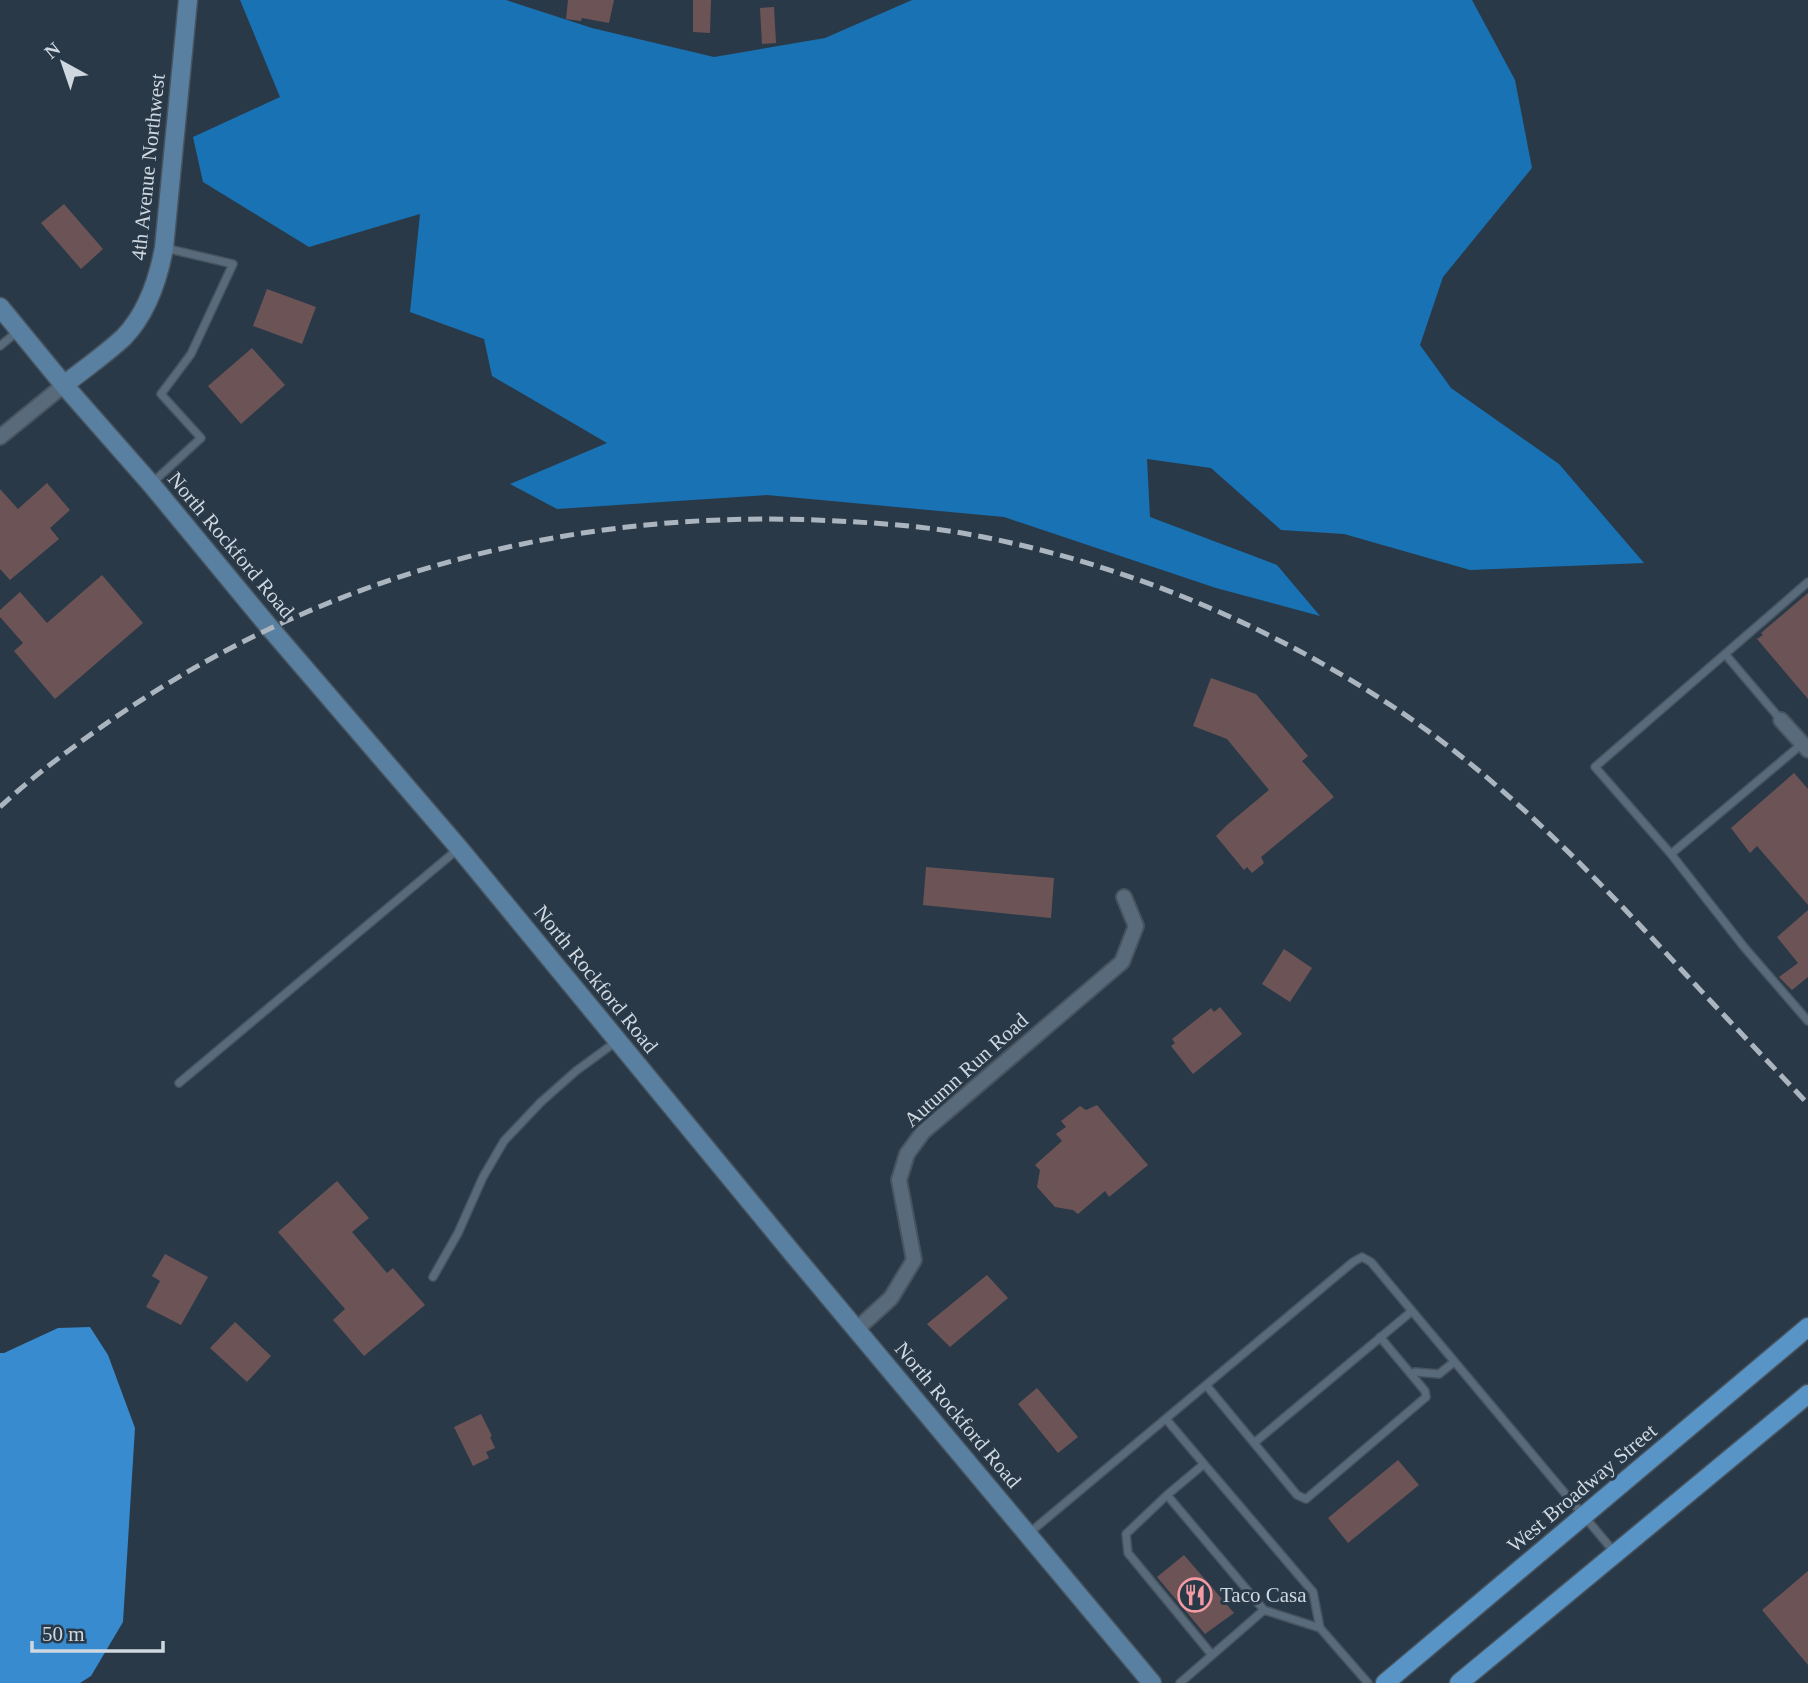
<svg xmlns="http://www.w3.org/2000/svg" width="1808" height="1683" viewBox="0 0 1808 1683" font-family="Georgia,serif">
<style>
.forest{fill:#1972b3}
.water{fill:#388bce}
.building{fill:#6c5456}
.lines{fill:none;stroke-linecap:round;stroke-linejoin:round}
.lane-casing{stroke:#47545f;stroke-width:10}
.street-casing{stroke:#47545f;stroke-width:18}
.secondary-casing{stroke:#47545f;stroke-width:21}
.primary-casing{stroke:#47545f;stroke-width:21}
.lane{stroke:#596a7a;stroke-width:7}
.street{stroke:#596a7a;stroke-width:14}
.secondary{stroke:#597fa1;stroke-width:18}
.primary{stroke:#5994c7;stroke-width:18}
.rail{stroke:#abb5bf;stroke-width:5;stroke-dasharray:14 7;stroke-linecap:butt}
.labels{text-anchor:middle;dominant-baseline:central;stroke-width:6;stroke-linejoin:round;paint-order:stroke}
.street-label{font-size:21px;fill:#cfd8e1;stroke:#2a3947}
.poi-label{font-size:21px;fill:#cfd8e1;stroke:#2a3947;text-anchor:start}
</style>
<rect width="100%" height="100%" fill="#2a3947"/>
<path class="forest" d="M240 0H506L592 28 714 57 825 38 912 0H1472L1515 80 1532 168 1443 277 1420 345 1451 388 1559 464 1644 563 1470 570 1344 534 1281 530 1211 468 1147 459 1150 517 1277 565 1320 616 1216 588 1004 517 767 495 557 509 510 484 607 443 492 376 484 339 410 312 420 214 309 247 203 182 193 137 280 97Z"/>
<path class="water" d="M90 1327 108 1355 135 1428 123 1622 91 1676 80 1683H0V1353H4L58 1328Z"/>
<path class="building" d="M568 0H614L609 23 582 18 581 21 566 19Z
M693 0H711L710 33 693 32Z
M774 7 776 43 762 44 760 8Z
M64 204 103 249 81 269 41 223Z
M267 289 316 307 302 344 253 326Z
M252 348 285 385 241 424 208 386Z
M47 483 70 510 50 528 59 539 10 580 0 569V489L18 509Z
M102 575 143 623 55 699 14 651 23 643 0 617V610L20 592 47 623Z
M1808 593V699L1757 639 1763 635 1761 633Z
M1211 678 1256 694 1308 756 1302 761 1334 797 1261 857 1264 863 1252 873 1247 867 1244 870 1216 836 1227 825 1269 790 1227 739 1193 726Z
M1794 773 1808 789V905L1757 846 1750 853 1731 828Z
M926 867 1054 878 1051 918 923 905Z
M1808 910V977L1792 990 1779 977 1798 963 1777 937Z
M1284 949 1312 968 1290 1002 1262 984Z
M1220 1007 1242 1034 1193 1074 1171 1046 1175 1043 1172 1039 1211 1008 1214 1012Z
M1097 1105 1148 1165 1109 1197 1105 1191 1078 1214 1073 1210 1055 1207 1037 1187 1040 1170 1035 1165 1062 1141 1056 1134 1066 1127 1061 1121 1080 1106 1086 1110Z
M337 1181 369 1218 352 1232 387 1273 393 1268 425 1305 364 1356 333 1320 345 1309 278 1232Z
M165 1254 208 1277 181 1325 146 1307 160 1281 152 1276Z
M987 1275 1008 1298 950 1347 927 1324Z
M235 1322 271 1356 247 1382 210 1348Z
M1037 1388 1078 1437 1058 1453 1018 1404Z
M481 1414 492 1436 490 1437 495 1448 486 1452 489 1458 473 1466 454 1427Z
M1398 1460 1419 1485 1348 1543 1328 1518Z
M1184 1555 1234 1613 1205 1634 1157 1577Z
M1808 1571V1665L1762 1610Z"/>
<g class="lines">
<defs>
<path id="lane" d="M0 346 18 331
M151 484 201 438 161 394 191 354 233 264 165 248
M1725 654 1595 767 1671 854 1802 744
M1781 720 1725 654 1808 582
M1671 854 1744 947 1808 1021
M179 1083 458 849
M433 1277 458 1233 483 1177 504 1141 541 1102 576 1071 617 1041
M1412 1375 1415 1372 1439 1374 1454 1362
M1206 1385 1297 1495 1306 1499 1426 1397 1425 1391 1380 1337
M1166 1419 1204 1464 1167 1495 1264 1610 1180 1683
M1254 1443 1412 1311
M1204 1464 1313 1592 1320 1628 1368 1683
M1167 1495 1126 1534 1128 1553 1212 1655
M1028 1534 1353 1262 1362 1257 1371 1262 1615 1553
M1264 1610 1320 1628"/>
<path id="street" d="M0 437 64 385
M1781 720 1808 750
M857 1329 891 1298 914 1260 899 1180 907 1154 923 1132 1122 962 1136 926 1124 897"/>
<path id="secondary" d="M0 307 64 385 151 484 270 628 459 848 794 1255 1152 1683
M64 385C84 369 106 354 124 337 147 313 158 280 164 248L188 0"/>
<path id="primary" d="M1385 1683 1808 1327
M1459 1683 1808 1394"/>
</defs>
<use href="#lane" class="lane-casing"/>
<use href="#street" class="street-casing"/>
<use href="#secondary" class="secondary-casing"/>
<use href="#primary" class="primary-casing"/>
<use href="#lane" class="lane"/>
<use href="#street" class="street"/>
<use href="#secondary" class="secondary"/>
<use href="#primary" class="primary"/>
<path class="rail" d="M0 807C33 776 70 749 107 723 317 577 562 510 816 520 865 522 914 525 962 533 1115 560 1265 622 1395 708 1497 776 1582 863 1665 952 1712 1003 1760 1053 1808 1104"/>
</g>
<defs>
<symbol id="restaurant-ring" viewBox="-11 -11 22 22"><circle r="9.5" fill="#2a3947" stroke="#f49aa3" stroke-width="1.5"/><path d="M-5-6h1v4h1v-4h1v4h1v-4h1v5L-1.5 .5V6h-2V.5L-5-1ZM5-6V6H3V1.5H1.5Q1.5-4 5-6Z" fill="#f49aa3"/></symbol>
</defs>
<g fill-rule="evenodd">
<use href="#restaurant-ring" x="1176" y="1576" width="38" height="38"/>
</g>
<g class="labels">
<g class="street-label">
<text transform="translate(148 167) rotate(-84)">4th Avenue Northwest</text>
<text transform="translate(231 545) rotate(50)">North Rockford Road</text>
<text transform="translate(596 979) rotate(51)">North Rockford Road</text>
<text transform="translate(966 1070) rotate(-42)">Autumn Run Road</text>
<text transform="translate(958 1415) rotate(50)">North Rockford Road</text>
<text transform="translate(1582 1488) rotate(-40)">West Broadway Street</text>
</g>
<g class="poi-label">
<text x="1220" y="1595">Taco Casa</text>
</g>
</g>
<g transform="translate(63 63) rotate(320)" stroke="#2a3947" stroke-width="5" paint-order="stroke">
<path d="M0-5L12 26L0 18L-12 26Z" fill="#cfd8e1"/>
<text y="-10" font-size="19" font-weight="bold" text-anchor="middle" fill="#cfd8e1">N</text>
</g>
<path d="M32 1641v10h131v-10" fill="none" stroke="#cfd8e1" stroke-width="3.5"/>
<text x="42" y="1641" font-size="21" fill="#cfd8e1" stroke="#2a3947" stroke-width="5" paint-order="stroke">50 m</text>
</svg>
